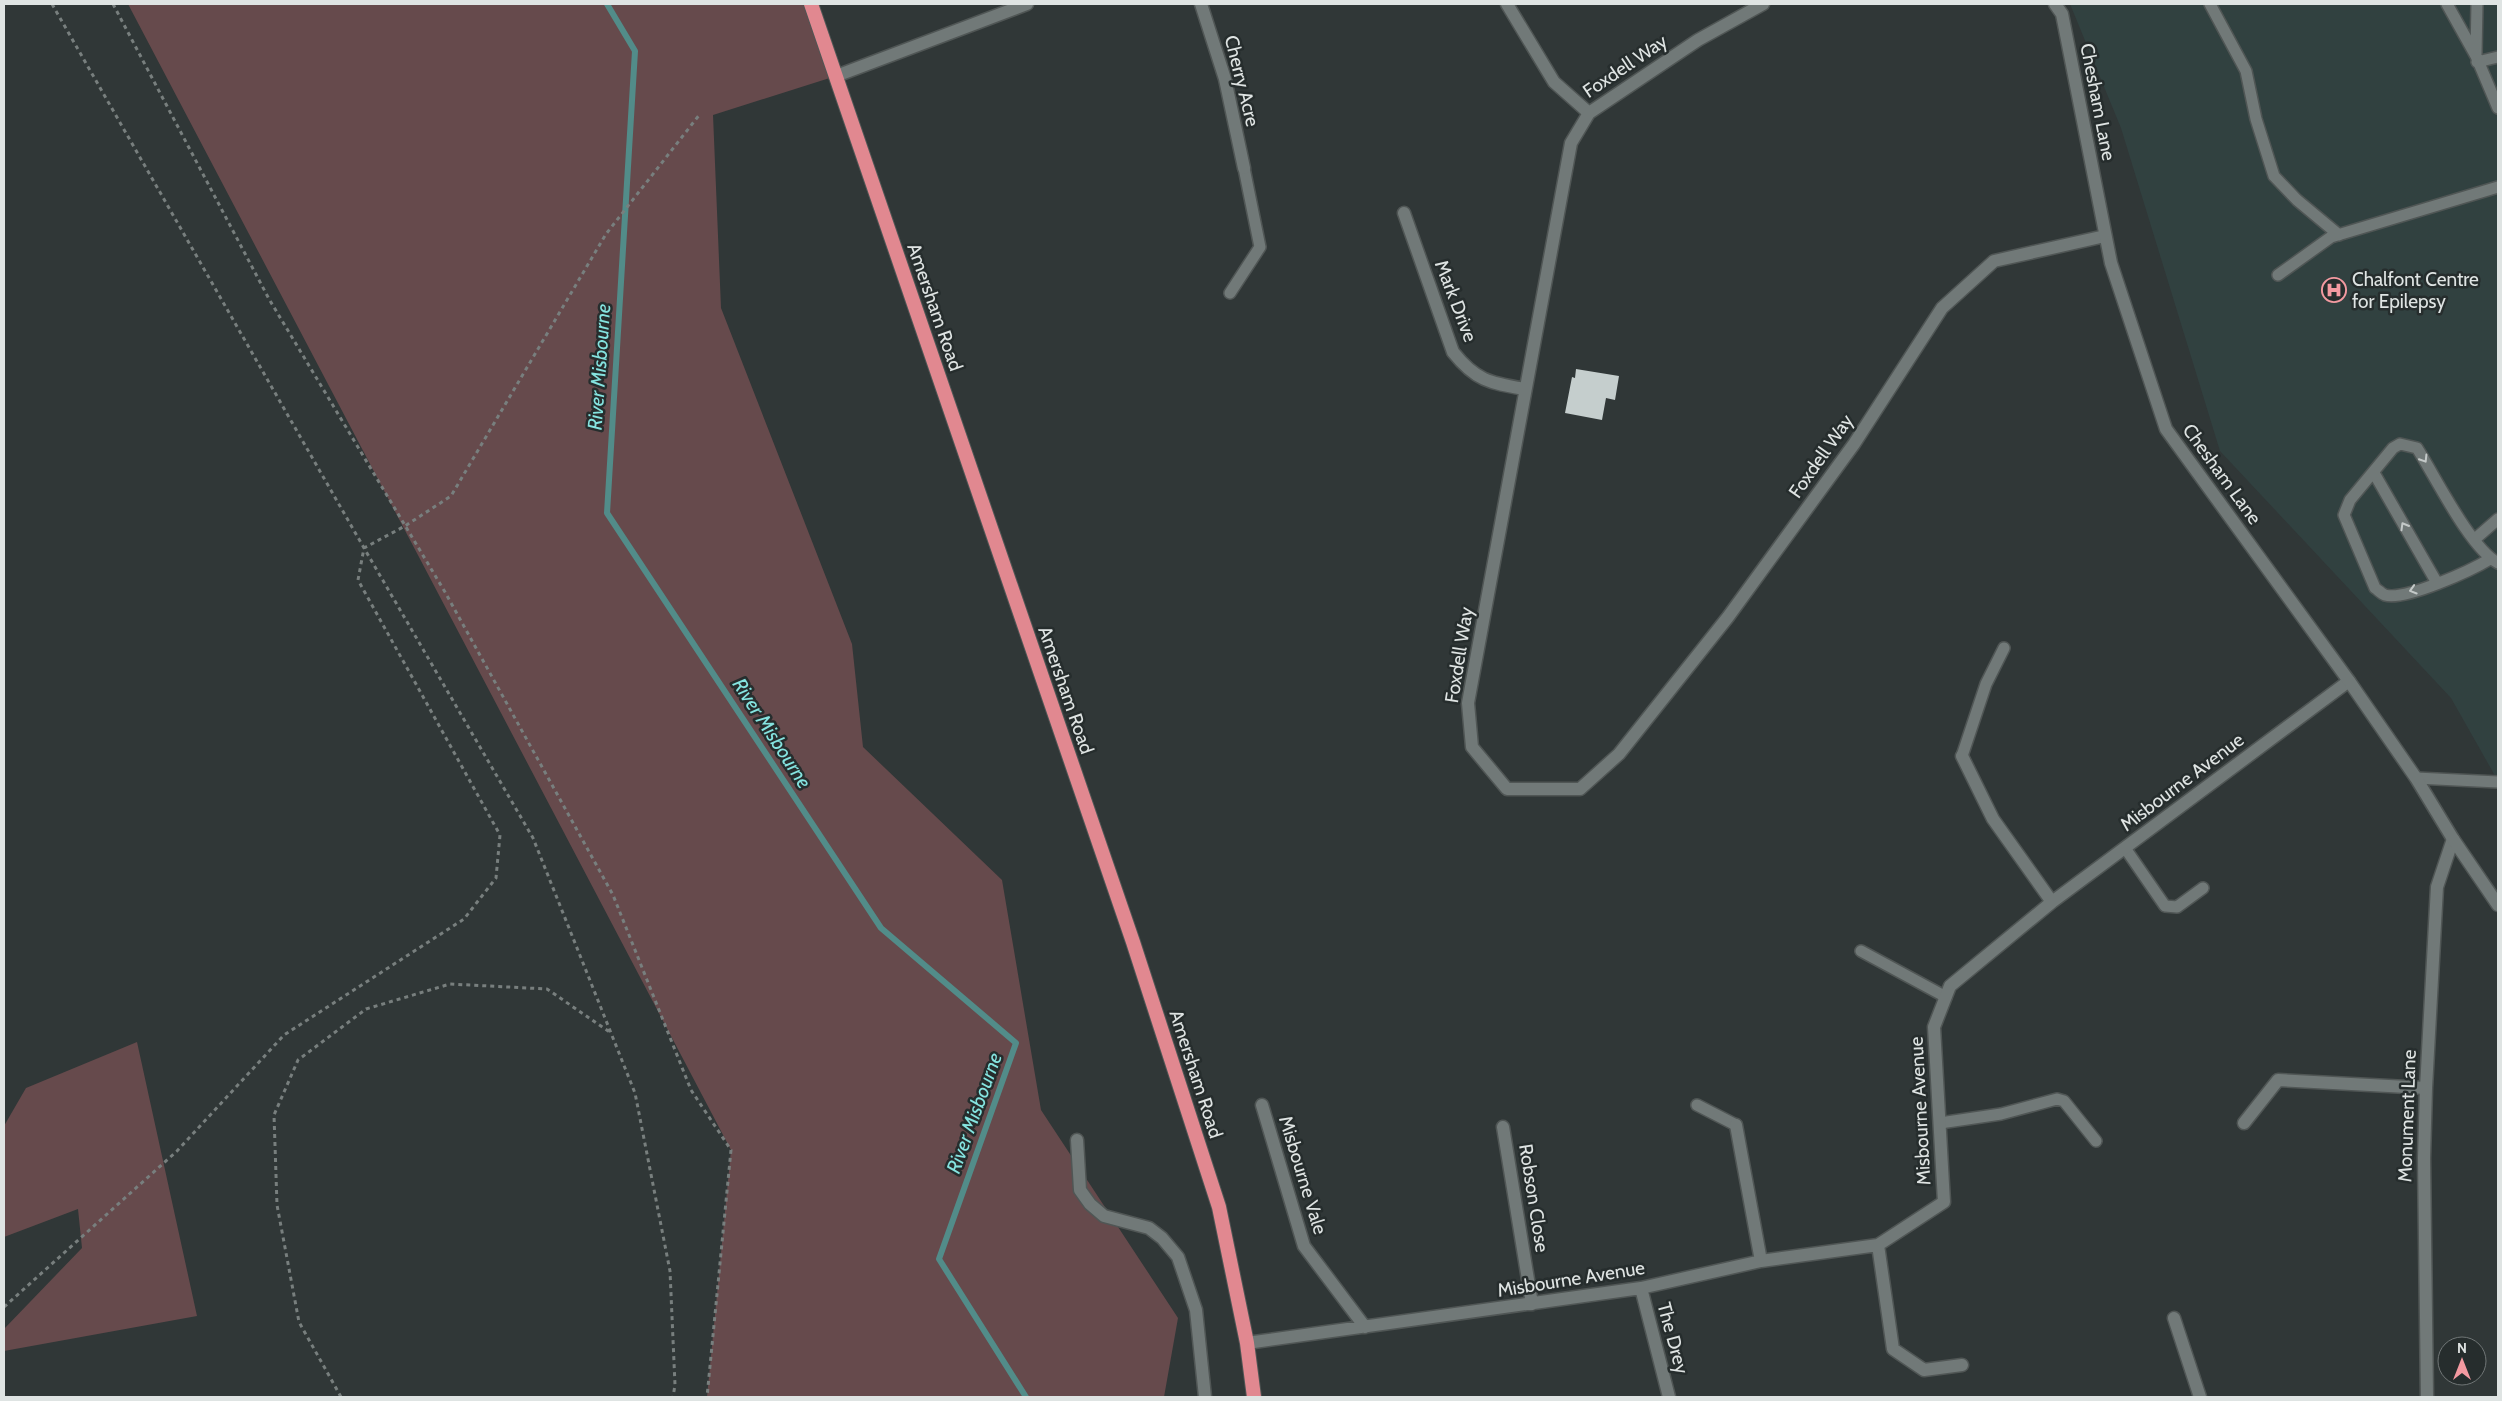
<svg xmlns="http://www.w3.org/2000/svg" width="2502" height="1401" viewBox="0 0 2502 1401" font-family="Cabin,sans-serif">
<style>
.built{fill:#314140}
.green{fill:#664a4c}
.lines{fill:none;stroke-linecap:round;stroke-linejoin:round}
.stream{stroke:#528c89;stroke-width:6}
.building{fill:#c5cecd}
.service-casing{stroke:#505655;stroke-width:14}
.minor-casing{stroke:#505655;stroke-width:15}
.tertiary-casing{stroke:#505655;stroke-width:15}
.trunk-casing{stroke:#505655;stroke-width:16}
.path{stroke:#787f7e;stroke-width:3;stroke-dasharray:4 4;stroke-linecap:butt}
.service{stroke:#717978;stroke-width:11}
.minor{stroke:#717978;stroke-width:12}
.tertiary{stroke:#717978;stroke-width:12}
.trunk{stroke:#e18890;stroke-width:14}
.oneway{stroke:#c4c9c8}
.labels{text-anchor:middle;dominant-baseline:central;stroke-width:5;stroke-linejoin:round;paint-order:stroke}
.street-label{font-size:19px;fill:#dfe4e3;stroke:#262d2d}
.poi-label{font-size:19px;fill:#dfe4e3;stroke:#262d2d;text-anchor:start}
.water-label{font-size:20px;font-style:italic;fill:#85e4e0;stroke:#262d2d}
</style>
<rect width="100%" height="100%" fill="#303737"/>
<path class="built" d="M2070 4H2498V781L2451 698 2220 451 2121 128Z"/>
<path class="green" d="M128 4H813L836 76 713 115 721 308 852 644 863 747 1002 880 1041 1110 1178 1318 1164 1397H707L731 1150Z
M137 1042 197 1316 4 1351V1329L82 1248 78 1209 4 1237V1126L26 1088Z"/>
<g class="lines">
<path class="stream" d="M607 4 635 51 607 513 881 928 1016 1043 939 1259 1026 1397"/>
</g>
<path class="building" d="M1576 369 1619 376 1615 400 1606 398 1602 420 1565 413 1572 377 1575 378Z"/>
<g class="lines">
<defs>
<path id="service" d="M2210 4 2246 71 2256 119 2274 176 2297 200 2339 235
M2447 4 2476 56 2498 108
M2476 54 2477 4
M2477 62 2498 57
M2278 275 2331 237 2498 187
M1230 293 1260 247 1244 168
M2374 473 2437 583
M2475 539 2498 519
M2490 559C2472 570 2405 601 2385 595 2382 594 2378 590 2375 588L2344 515 2350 500 2393 448 2400 444 2417 448C2435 476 2470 548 2498 563
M1962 756 1986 684 2004 648
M2416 778 2498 782
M2125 848 2165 906 2177 907 2203 888
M1861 951 1946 997
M1697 1105 1736 1125
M1940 1123 2001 1114 2057 1099 2064 1101 2096 1141"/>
<path id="minor" d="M1201 4 1225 79 1244 168
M1507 4 1554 82 1589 113
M1763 4 1698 40 1589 113 1571 143 1468 703 1472 747 1507 789H1580L1619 754 1728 617 1854 444 1942 308 1994 261 2105 236
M836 76 1027 4
M1404 213 1453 352C1476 381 1490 383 1525 389
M1962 756 1993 819 2052 902
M1262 1105 1304 1246 1365 1327
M2244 1123 2278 1080 2426 1088
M1736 1125 1761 1261
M1503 1127 1532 1304
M1077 1140 1080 1190 1090 1204 1104 1216 1149 1228 1162 1238 1178 1257 1196 1310 1205 1397
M1878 1245 1893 1349 1924 1370 1962 1365
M1641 1288 1669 1397
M2174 1318 2200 1397
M1247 1343 1641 1288 1761 1261 1878 1245 1944 1202 1934 1027 1950 986 2052 902 2349 681
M2427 1397 2424 1158 2426 1088 2437 887 2453 839"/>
<path id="tertiary" d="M2055 4 2062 14 2111 263 2166 429 2349 681 2416 778 2453 839 2498 905"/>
<path id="trunk" d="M811 4 1133 942 1219 1207 1247 1343 1254 1397"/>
</defs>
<use href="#service" class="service-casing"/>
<use href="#minor" class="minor-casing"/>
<use href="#tertiary" class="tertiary-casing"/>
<use href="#trunk" class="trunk-casing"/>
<path class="path" d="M52 4 364 548 533 838 635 1093 670 1271 675 1385 673 1397
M113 4 269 299 445 592 613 895 691 1090 731 1150 707 1397
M4 1307 177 1151 284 1035 464 919 496 878 500 835 358 580 364 548 405 526 451 496 606 234 700 114
M341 1397 299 1322 277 1205 274 1115 298 1060 366 1009 450 984 547 989 611 1033"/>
<use href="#service" class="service"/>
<use href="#minor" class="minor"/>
<use href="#tertiary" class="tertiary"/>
<use href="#trunk" class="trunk"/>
</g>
<defs><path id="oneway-chevron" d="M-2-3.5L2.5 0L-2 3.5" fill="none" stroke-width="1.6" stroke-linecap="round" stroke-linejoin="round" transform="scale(1.25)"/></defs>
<g class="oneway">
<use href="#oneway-chevron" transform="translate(2424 459) rotate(58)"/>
<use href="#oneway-chevron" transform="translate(2404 526) rotate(-120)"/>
<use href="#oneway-chevron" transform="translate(2413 590) rotate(163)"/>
</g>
<defs>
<symbol id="hospital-ring" viewBox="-11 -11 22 22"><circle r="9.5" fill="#262d2d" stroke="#f49aa1" stroke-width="1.5"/><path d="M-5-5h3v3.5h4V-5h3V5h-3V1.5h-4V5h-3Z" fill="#f49aa1"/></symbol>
</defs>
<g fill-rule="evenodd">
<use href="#hospital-ring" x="2320" y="276" width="28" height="28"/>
</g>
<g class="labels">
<g class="street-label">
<text transform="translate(1625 66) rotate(-34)">Foxdell Way</text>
<text transform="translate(1242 81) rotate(76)">Cherry Acre</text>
<text transform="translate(2098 102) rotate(79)">Chesham Lane</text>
<text transform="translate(1456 301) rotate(69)">Mark Drive</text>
<text transform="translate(935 307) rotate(71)">Amersham Road</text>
<text transform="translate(1821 456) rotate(-55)">Foxdell Way</text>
<text transform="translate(2222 474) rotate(54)">Chesham Lane</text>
<text transform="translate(1459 655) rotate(-81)">Foxdell Way</text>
<text transform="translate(1066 690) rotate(71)">Amersham Road</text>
<text transform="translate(2182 782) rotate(-37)">Misbourne Avenue</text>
<text transform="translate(1196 1074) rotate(72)">Amersham Road</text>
<text transform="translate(1920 1111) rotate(-93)">Misbourne Avenue</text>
<text transform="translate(2407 1116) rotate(-88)">Monument Lane</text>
<text transform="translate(1303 1175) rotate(73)">Misbourne Vale</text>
<text transform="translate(1534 1198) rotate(81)">Robson Close</text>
<text transform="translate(1571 1279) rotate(-9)">Misbourne Avenue</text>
<text transform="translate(1673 1338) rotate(75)">The Drey</text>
</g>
<g class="poi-label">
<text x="2352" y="279">Chalfont Centre<tspan x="2352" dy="22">for Epilepsy</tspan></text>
</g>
<g class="water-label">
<text transform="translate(599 367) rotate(-86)">River Misbourne</text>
<text transform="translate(772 733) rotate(57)">River Misbourne</text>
<text transform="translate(974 1113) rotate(-70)">River Misbourne</text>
</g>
</g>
<rect width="2502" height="1401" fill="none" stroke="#dfe4e3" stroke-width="10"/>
<g transform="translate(2462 1361)"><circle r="24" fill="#262d2d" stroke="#707676"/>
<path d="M0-4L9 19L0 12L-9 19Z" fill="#f49aa1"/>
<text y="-8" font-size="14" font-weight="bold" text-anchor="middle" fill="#dfe4e3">N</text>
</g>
</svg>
